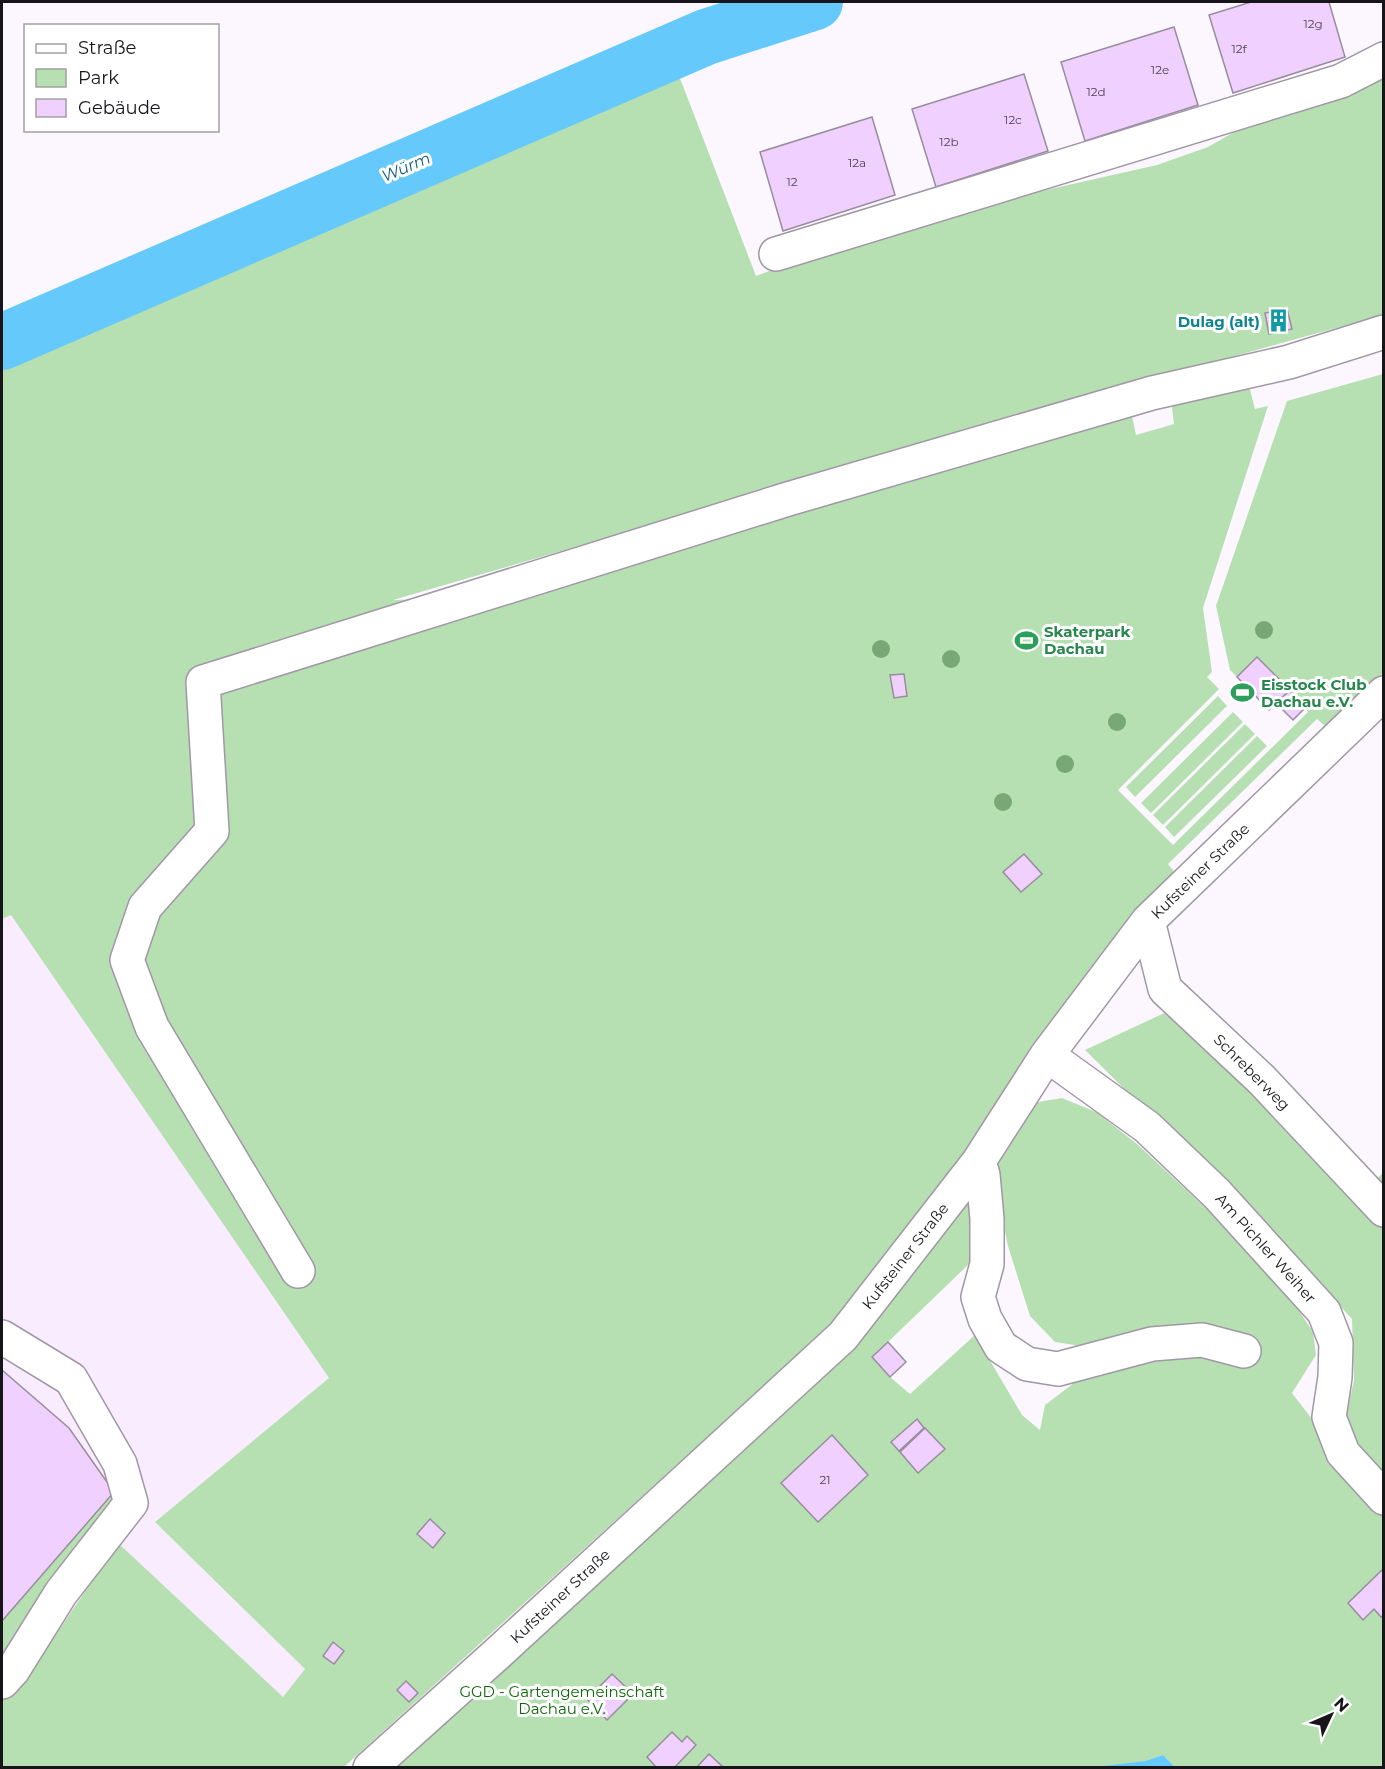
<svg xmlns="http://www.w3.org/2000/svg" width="1385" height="1769" viewBox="0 0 1385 1769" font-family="Montserrat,sans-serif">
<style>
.built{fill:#f8ecfe}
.green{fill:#b6e0b1}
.water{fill:#65c9fc}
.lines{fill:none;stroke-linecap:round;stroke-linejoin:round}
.river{stroke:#65c9fc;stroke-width:56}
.building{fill:#f0d0ff;stroke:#978d9b;stroke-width:1.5}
.minor-casing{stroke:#a197a6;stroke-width:36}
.minor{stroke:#fff;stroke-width:33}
.tree{fill:#78a876}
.labels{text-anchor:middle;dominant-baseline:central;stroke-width:6;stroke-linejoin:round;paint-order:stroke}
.number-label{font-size:12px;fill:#4e4453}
.culture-label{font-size:15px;font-weight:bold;fill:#0d838f;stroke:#fff;text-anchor:end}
.leisure-label{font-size:15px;font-weight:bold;fill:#27864d;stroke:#fff;text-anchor:start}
.street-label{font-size:15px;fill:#18151a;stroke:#fff}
.park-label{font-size:15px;fill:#0c6806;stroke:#fff}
.water-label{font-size:16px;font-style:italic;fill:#115f81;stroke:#fff}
</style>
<rect width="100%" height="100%" fill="#fcf7fe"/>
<path class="built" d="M11 915 330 1378 155 1522 305 1669 282 1698 118 1544 40 1658 2 1701V919Z"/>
<path class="green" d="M678 73 756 276 832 247 1001 200 1157 165 1208 147 1243 127 1383 78V315L1206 364 393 600 531 597 804 504 1132 416 1136 435 1174 424 1171 399 1248 382 1255 409 1268 406 1203 608 1212 672 1207 677 1219 689 1118 790 1173 845 1308 712 1257 657 1237 677 1230 670 1216 606 1287 401 1383 374V673L1343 712 1325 726 1317 719 1168 864 1178 876 963 1160 832 1329 683 1459 344 1767H2V1701L40 1658 118 1543 283 1697 305 1669 155 1522 329 1378 11 915 2 919V363L202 280Z
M1218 696 1227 706 1135 797 1126 787Z
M1233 712 1243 722 1151 813 1141 803Z
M1245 724 1255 734 1163 825 1153 815Z
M1257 736 1267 746 1174 837 1165 827Z
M1175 1008 1365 1189 1383 1173V1767H1175L1163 1755 1145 1761 1094 1768H381L565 1605 711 1480 856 1347 975 1188V1215L969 1250 970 1263 888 1342 890 1377 910 1394 975 1335 1022 1415 1040 1430 1045 1405 1078 1380 1075 1345 1055 1342 1030 1316 1008 1246 991 1164 1018 1118 1038 1102 1062 1098 1096 1112 1137 1144 1212 1214 1283 1286 1313 1332 1316 1355 1292 1393 1315 1423 1346 1437 1347 1412 1354 1380 1352 1319 1302 1265 1085 1050Z
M114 1492 106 1526 2 1675V1621Z"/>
<path class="water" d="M1163 1755 1175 1767H1095L1145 1761Z"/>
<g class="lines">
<path class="river" d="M2 342 706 37 815 2"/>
</g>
<path class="building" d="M1251 2H1329L1345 57 1233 93 1209 15Z
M1174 27 1198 105 1085 141 1061 62Z
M1024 74 1048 151 936 187 912 109Z
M872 117 895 195 783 231 760 152Z
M1287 309 1292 329 1269 334 1265 313Z
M1257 657 1290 690 1269 710 1237 677Z
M904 674 907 696 894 698 890 675Z
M1289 691 1305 708 1293 720 1276 703Z
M1024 854 1042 874 1021 892 1003 872Z
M888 1342 906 1362 890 1377 872 1357Z
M2 1370 69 1428 114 1492 2 1621Z
M917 1419 924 1428 899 1451 891 1442Z
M925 1428 945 1449 918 1473 900 1452Z
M832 1435 868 1475 818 1522 781 1483Z
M430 1519 445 1533 433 1548 417 1534Z
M1383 1569 1384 1615 1381 1617 1374 1609 1363 1620 1348 1603Z
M333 1642 344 1651 334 1664 323 1656Z
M612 1674 633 1694 607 1720 587 1699Z
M406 1681 418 1693 409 1702 397 1690Z
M672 1732 682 1742 687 1736 696 1745 674 1768H657L647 1757Z
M709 1754 724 1768 697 1767Z"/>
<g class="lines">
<defs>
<path id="minor" d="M776 254 1341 81 1384 59
M1148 921 1165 989 1262 1080 1384 1210
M1047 1055 1147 1127 1217 1194 1324 1312 1336 1343 1335 1377 1329 1417 1343 1453 1384 1498
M979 1161 983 1175 987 1219V1264L978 1297 985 1319 1001 1347 1027 1364 1058 1369 1152 1344 1202 1340 1244 1351
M298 1271 152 1027 127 960 145 907 212 831 203 682 788 499 1152 393 1289 362 1384 332
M2 1337 71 1379 120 1464 131 1503 61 1593 13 1670 2 1682
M370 1768 498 1653 843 1336 979 1161 1047 1055 1148 921 1384 693"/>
</defs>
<use href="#minor" class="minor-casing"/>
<use href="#minor" class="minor"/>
</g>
<g class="tree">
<circle cx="1264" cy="630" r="9"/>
<circle cx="881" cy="649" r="9"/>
<circle cx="951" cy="659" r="9"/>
<circle cx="1117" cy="722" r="9"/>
<circle cx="1065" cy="764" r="9"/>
<circle cx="1003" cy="802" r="9"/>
</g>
<defs>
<symbol id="building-bare" viewBox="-9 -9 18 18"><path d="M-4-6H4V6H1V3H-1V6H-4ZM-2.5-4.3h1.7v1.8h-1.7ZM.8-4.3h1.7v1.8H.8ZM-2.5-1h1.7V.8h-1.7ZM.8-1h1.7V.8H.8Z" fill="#0f9aa8" stroke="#fff" stroke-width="2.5" paint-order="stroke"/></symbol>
<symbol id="stadium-bare" viewBox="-9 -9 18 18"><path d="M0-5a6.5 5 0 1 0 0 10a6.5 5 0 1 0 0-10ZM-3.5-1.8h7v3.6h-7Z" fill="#2e9e5b" stroke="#fff" stroke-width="2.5" paint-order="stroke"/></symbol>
</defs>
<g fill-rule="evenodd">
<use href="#building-bare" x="1262" y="304" width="33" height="33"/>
<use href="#stadium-bare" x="1010" y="624" width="33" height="33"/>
<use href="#stadium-bare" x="1226" y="676" width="33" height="33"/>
</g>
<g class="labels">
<g class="number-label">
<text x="1313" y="23">12g</text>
<text x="1239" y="48">12f</text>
<text x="1160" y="69">12e</text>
<text x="1096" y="91">12d</text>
<text x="1013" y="119">12c</text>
<text x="949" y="141">12b</text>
<text x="857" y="162">12a</text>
<text x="792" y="181">12</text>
<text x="825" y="1479">21</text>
</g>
<g class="culture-label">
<text x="1260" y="321">Dulag (alt)</text>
</g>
<g class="leisure-label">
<text x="1044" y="631">Skaterpark<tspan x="1044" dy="17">Dachau</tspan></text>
<text x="1261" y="684">Eisstock Club<tspan x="1261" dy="17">Dachau e.V.</tspan></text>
</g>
<g class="street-label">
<text transform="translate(1200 871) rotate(-44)">Kufsteiner Straße</text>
<text transform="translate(1252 1072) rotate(45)">Schreberweg</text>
<text transform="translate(1266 1248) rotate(48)">Am Pichler Weiher</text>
<text transform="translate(905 1256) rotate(-52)">Kufsteiner Straße</text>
<text transform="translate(560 1596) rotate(-43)">Kufsteiner Straße</text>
</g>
<g class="park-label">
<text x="562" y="1691">GGD - Gartengemeinschaft<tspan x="562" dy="17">Dachau e.V.</tspan></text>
</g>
<g class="water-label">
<text transform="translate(406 167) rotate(-23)">Würm</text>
</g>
</g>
<rect width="1385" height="1769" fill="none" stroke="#18151a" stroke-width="6"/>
<rect x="24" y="24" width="195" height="108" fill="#ffffff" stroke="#a3a1a3" stroke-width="1.5"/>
<rect x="36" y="44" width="30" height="9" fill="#ffffff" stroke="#a3a1a3" stroke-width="1.5"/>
<text x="78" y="54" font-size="18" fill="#18151a">Straße</text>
<rect x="36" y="69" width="30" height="18" fill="#b6e0b1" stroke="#a3a1a3" stroke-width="1.5"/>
<text x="78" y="84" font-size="18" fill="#18151a">Park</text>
<rect x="36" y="99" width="30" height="18" fill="#f0d0ff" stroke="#a3a1a3" stroke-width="1.5"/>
<text x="78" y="114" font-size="18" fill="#18151a">Gebäude</text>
<g transform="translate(1331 1715) rotate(46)" stroke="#ffffff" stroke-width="4.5" paint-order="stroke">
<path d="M0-4.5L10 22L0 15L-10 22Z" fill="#18151a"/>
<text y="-9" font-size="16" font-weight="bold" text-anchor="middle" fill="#18151a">N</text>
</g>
</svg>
